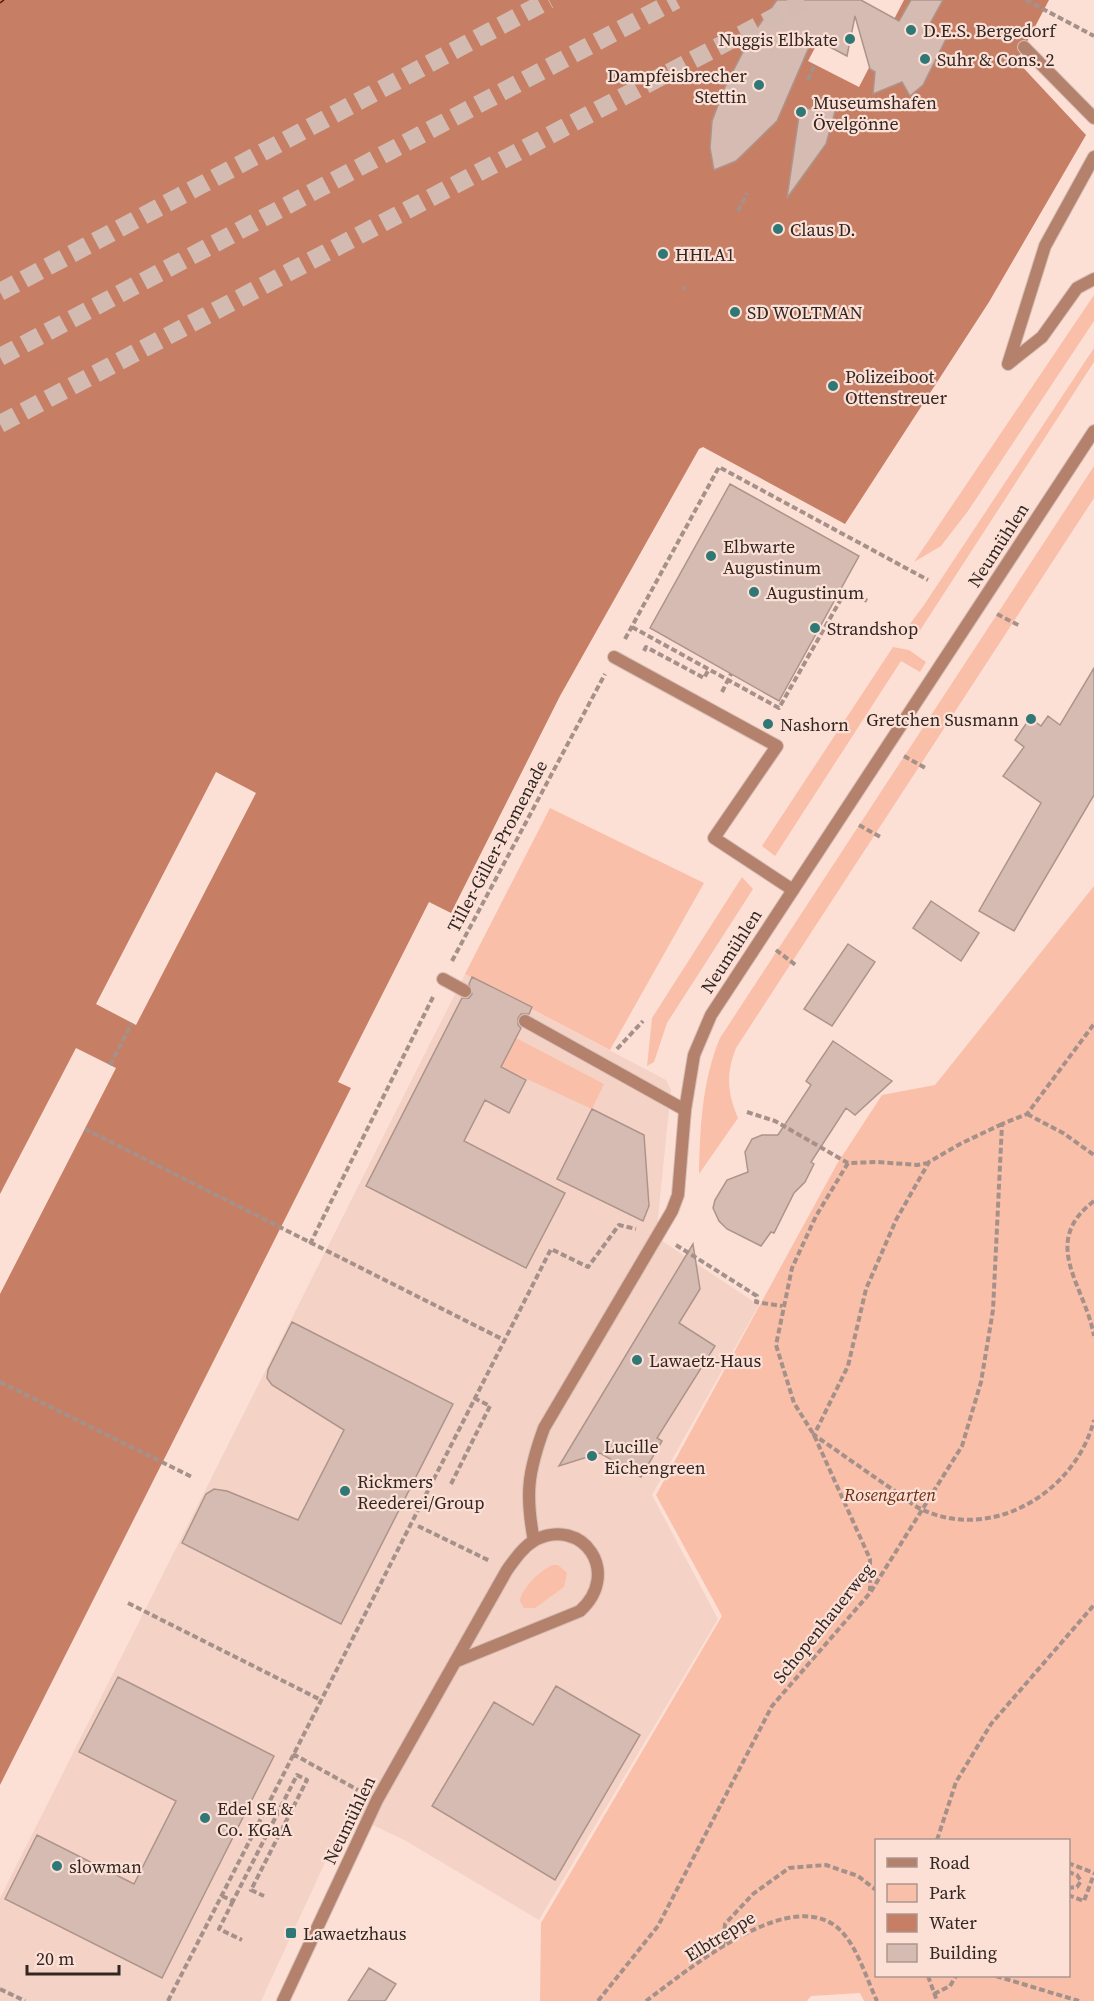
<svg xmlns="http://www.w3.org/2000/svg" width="1094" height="2001" viewBox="0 0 1094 2001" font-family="'Source Serif 4',serif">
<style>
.built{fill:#f4d2c5}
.green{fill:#fabfa8;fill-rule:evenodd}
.water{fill:#c67f65}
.pier{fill:#fce0d6}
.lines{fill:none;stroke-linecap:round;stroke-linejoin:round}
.ferry{stroke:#5a1b00;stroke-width:1.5;stroke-dasharray:8 6;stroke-linecap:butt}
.building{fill:#d6bbb2;stroke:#ad948a;stroke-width:1.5}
.highway-tunnel{stroke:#d3bbb2;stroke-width:18;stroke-dasharray:18 9;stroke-linecap:butt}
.lane-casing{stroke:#d7bfb6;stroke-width:14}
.street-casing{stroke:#d7bfb6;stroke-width:14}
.path{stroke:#a5918a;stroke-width:4;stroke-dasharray:6 3;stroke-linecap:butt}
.lane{stroke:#b4816d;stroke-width:12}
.street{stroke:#b4816d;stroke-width:12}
.poi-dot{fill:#2f7875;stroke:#fce0d6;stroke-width:2}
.labels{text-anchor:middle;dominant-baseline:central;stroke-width:4.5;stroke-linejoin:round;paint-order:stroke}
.poi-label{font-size:18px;fill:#302622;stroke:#fce0d6;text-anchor:start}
.street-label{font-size:18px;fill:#302622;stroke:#fce0d6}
.park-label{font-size:18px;font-style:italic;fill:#6e2d12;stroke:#fce0d6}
</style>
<rect width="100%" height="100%" fill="#fce0d6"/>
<path class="built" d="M465 974 666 1080 671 1090 656 1237 759 1305 652 1495 718 1619 539 1920 406 1841 348 1813 261 2001H0V1898Z"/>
<path class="green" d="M1094 295V321L968 511 941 546 914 562Z
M1094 348V362L919 632 909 625 924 605Z
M1094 466V498L736 1048C726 1074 727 1092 738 1118L699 1174C700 1128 702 1081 720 1038Z
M893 647 909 650 926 662 920 672 901 661 775 856 762 846Z
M550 808 704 883 610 1050 465 974Z
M742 877 753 889 667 1023 654 1062 647 1066 652 1018Z
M1094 886V2001H864L860 1993 811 1996 807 2001H540L541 1923 722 1616 656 1495 837 1164 882 1095 935 1085ZM876 1840H1068V1976H876Z
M516 1038 604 1084 592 1109 501 1067Z
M553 1565H558L567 1573 564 1587 535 1608H524L520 1601C521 1589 541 1569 553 1565Z"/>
<path class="water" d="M0 0H1049L1017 61 1086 135 989 302 845 524 703 447 699 449 560 696 451 913 429 902 338 1082 351 1088 0 1785Z"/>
<path class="pier" d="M840 0H904L859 87 808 61Z
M216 772 256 793 136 1025 96 1004Z
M76 1048 116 1068 0 1294V1194Z"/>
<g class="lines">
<path class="ferry" d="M0 3 4 0"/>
</g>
<path class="building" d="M777 0H861L899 21 911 0H943L927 29 947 37 923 85 910 96 902 82 873 94 875 72 870 69 855 16 847 56 813 38 777 121 736 161 714 170 710 148 712 121 724 89 750 38Z
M836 108 826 144 787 198 800 109Z
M730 484 859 556 779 701 650 628Z
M1094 668V795L1014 931 979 911 1041 803 1003 776 1024 747 1015 740 1030 718 1041 726 1048 716 1060 725Z
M931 901 979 933 961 961 913 928Z
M848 944 875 962 832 1026 804 1009Z
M472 977 532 1007 529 1014H521L518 1018V1025L521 1028 501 1067 526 1080 509 1113 485 1100 464 1141 565 1193 526 1268 366 1186 462 998H469L472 994 469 984Z
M833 1041 892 1081 855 1115 846 1108 811 1162 814 1164 805 1182 794 1193 774 1233 771 1232 761 1246 727 1229 719 1221 713 1208 715 1200 727 1180 748 1172 745 1152 752 1139 762 1135H778L811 1085 806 1081Z
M592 1109 644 1135 649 1206 643 1221 557 1179Z
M693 1244 700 1289 679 1323 715 1346 657 1438 662 1441 641 1477 600 1453 559 1466Z
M292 1322 453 1404 341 1624 182 1543 206 1494 214 1489 227 1491 298 1520 344 1430 272 1385 267 1378 268 1370Z
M118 1677 274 1756 162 1978 5 1899 37 1835 134 1884 176 1801 79 1752Z
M556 1686 640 1735 555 1880 432 1806 494 1702 533 1725Z
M369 1968 396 1984 385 2001H348Z"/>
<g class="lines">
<path class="highway-tunnel" d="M0 292 549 0
M0 357 676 0
M0 424 807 0"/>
<defs>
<path id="lane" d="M1024 47 1094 118
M1008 364 1045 246 1094 157
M1008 364 1042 337 1077 288 1094 279
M614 657 777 746 714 838 793 890
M443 979 465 991
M525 1021 685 1110"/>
<path id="street" d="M534 1541C525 1494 528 1472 544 1428L672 1211 678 1195 685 1110 694 1055 711 1015 1094 431
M283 2001 377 1800 507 1570C515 1559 523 1547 535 1540 583 1516 622 1573 580 1611L457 1661"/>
</defs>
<use href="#lane" class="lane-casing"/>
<use href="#street" class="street-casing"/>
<path class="path" d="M1026 0 1094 36
M808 80 815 64
M738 211 747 193
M683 288 686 289
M997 614 1020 626
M632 627 779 708 845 592 851 591 867 601
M625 639 719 467 928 580
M644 651 646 647 704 678 709 669
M722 692 731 674
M904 756 927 769
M859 825 882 838
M776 950 797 966
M452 961 605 674
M617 1049 643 1021
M110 1065 132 1023
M747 1112 775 1121 848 1163 878 1162 917 1165 928 1163
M1027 1114 1063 1133 1094 1155
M1002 1124 962 1143 929 1162 896 1220 866 1289 848 1366 814 1435C839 1452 864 1470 889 1487 900 1494 911 1505 923 1510 994 1542 1076 1491 1094 1420
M85 1129 504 1340
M848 1163 816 1216 792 1268 776 1345 794 1403 814 1435 870 1559V1591
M1094 1201C1039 1243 1085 1285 1094 1336
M310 1244 433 997
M676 1245 757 1296 756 1302 782 1306
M0 1382 192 1477
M451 1484 490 1406 474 1398
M418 1526 490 1561
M128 1603 321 1700
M293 1754 358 1790
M937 1840 956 1782 991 1724 1094 1605
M1068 1863 1094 1873
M1068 1872 1077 1875 1081 1881 1077 1887 1068 1888
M1068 1895 1084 1901 1094 1874
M222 1896 233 1901 297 1775 307 1780 251 1890 264 1896
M233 1901 219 1929 242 1940
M723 1947 725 1924 753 1894 789 1868 826 1865 858 1876 876 1890
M928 1976 937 2001
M996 1976 1079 2001
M0 1989 25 2001
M934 1994 950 1986 956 1976
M168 2001 551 1249 588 1267 619 1225 636 1229
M598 2001 658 1926 772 1706 870 1593 962 1446 981 1382 993 1310 1002 1124 1027 1114 1094 1024
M646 2001C687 1971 794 1880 842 1932 858 1949 867 1980 877 2001"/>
<use href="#lane" class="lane"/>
<use href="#street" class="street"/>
</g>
<g class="poi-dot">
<circle cx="911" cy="30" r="6"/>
<circle cx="850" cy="39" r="6"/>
<circle cx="925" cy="59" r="6"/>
<circle cx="759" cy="85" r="6"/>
<circle cx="801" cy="112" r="6"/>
<circle cx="778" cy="229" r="6"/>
<circle cx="663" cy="254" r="6"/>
<circle cx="735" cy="312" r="6"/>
<circle cx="833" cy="386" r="6"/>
<circle cx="711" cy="556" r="6"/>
<circle cx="754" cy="592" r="6"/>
<circle cx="815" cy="628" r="6"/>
<circle cx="1031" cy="719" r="6"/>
<circle cx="768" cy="724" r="6"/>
<circle cx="637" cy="1360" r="6"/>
<circle cx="592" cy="1456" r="6"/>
<circle cx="345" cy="1491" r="6"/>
<circle cx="205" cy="1818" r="6"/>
<circle cx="57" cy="1866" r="6"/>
<rect x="285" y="1927" width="12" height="12" rx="3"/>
</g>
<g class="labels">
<g class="poi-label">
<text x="923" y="30">D.E.S. Bergedorf</text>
<text x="838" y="39" text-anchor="end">Nuggis Elbkate</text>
<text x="937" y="59">Suhr &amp; Cons. 2</text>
<text x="747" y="75" text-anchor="end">Dampfeisbrecher<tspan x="747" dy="21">Stettin</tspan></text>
<text x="813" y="102">Museumshafen<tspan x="813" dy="21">Övelgönne</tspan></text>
<text x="790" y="229">Claus D.</text>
<text x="675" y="254">HHLA1</text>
<text x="747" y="312">SD WOLTMAN</text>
<text x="845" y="376">Polizeiboot<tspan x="845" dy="21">Ottenstreuer</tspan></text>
<text x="723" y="546">Elbwarte<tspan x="723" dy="21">Augustinum</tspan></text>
<text x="766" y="592">Augustinum</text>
<text x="827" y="628">Strandshop</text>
<text x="1019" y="719" text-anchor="end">Gretchen Susmann</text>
<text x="780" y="724">Nashorn</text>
<text x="649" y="1360">Lawaetz-Haus</text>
<text x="604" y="1446">Lucille<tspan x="604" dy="21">Eichengreen</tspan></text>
<text x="357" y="1481">Rickmers<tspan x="357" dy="21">Reederei/Group</tspan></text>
<text x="217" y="1808">Edel SE &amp;<tspan x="217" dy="21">Co. KGaA</tspan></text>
<text x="69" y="1866">slowman</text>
<text x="303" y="1933">Lawaetzhaus</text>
</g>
<g class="street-label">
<text transform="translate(998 545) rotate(-57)">Neumühlen</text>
<text transform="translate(497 846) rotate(-62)">Tiller-Giller-Promenade</text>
<text transform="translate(731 951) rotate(-57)">Neumühlen</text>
<text transform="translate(823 1623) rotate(-51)">Schopenhauerweg</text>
<text transform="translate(349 1820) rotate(-64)">Neumühlen</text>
<text transform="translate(720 1936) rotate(-32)">Elbtreppe</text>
</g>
<g class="park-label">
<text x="890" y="1494">Rosengarten</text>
</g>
</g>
<rect x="875" y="1839" width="195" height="138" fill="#fce0d6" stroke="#aa968e" stroke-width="1.5"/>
<rect x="887" y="1858" width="30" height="9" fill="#b4816d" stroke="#aa968e" stroke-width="1.5"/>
<text x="929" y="1869" font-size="18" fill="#302622">Road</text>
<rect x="887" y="1884" width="30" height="18" fill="#fabfa8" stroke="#aa968e" stroke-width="1.5"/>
<text x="929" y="1899" font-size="18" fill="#302622">Park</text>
<rect x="887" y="1914" width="30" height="18" fill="#c67f65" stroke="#aa968e" stroke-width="1.5"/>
<text x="929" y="1929" font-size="18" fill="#302622">Water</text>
<rect x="887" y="1944" width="30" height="18" fill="#d6bbb2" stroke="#aa968e" stroke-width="1.5"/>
<text x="929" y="1959" font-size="18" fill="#302622">Building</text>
<path d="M27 1965v9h92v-9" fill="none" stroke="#302622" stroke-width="3"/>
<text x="36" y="1965" font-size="18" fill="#302622" stroke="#fce0d6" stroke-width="4.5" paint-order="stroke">20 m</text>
</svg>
